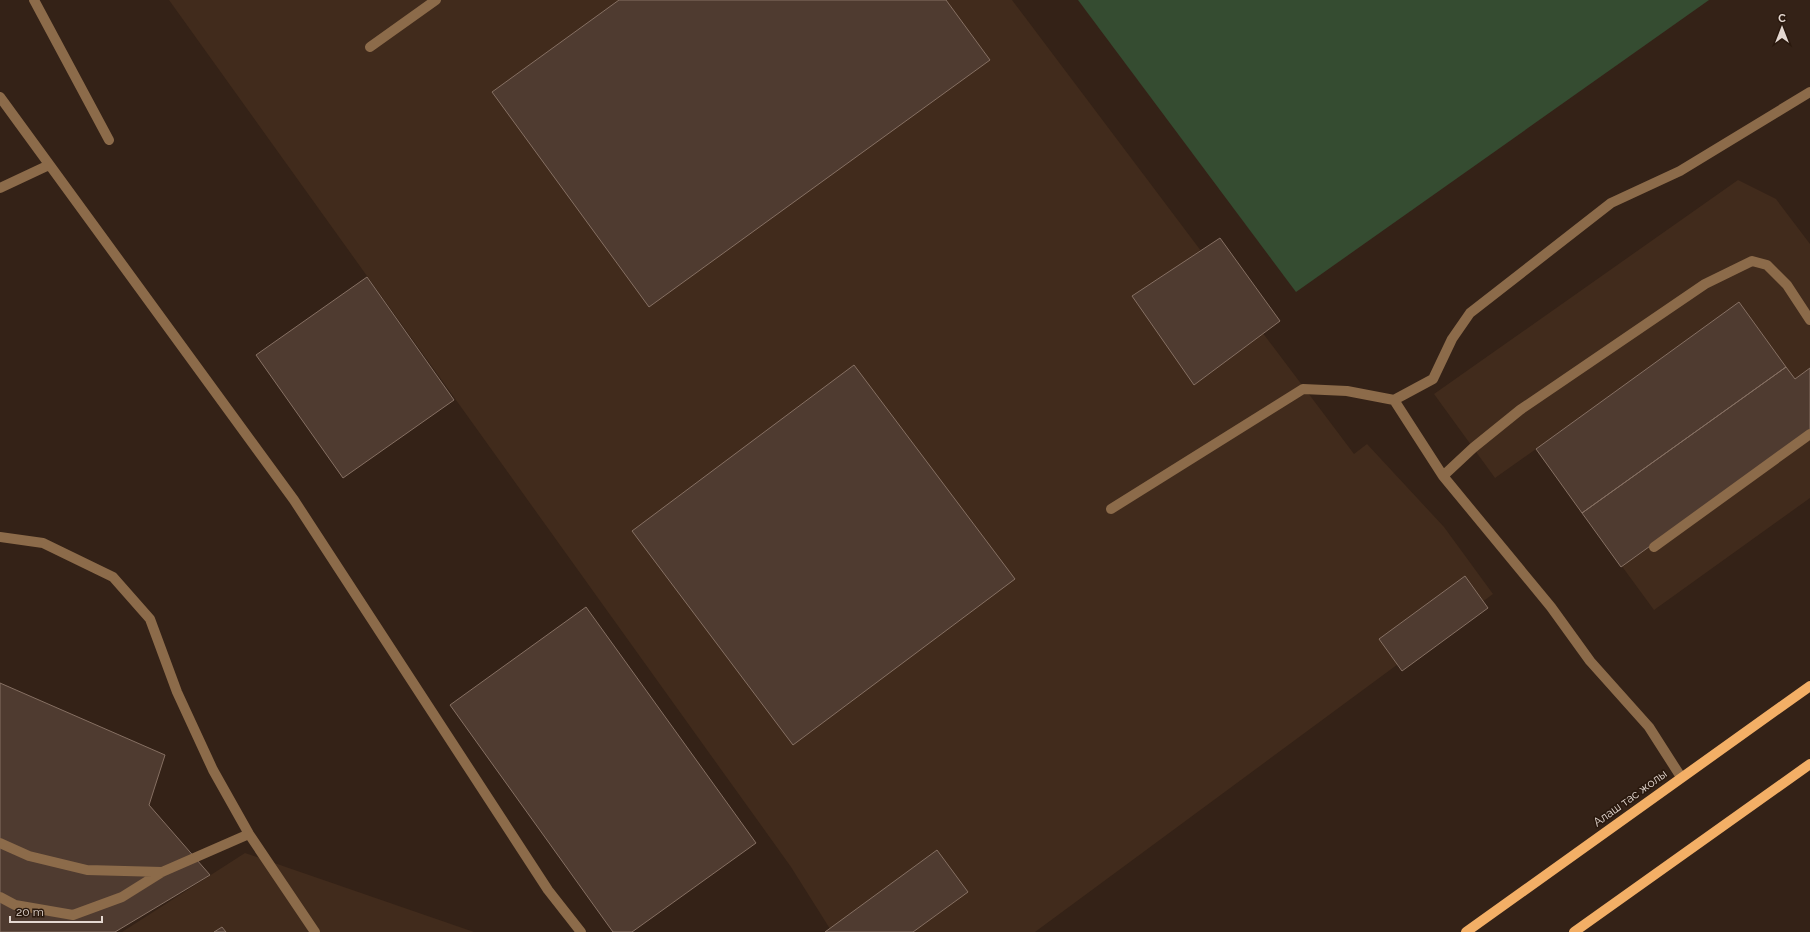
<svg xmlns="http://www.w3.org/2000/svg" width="1810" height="932" viewBox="0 0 1810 932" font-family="Raleway,sans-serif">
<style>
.built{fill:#412b1c}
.green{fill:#354c31}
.building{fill:#4f3b30;stroke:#867063}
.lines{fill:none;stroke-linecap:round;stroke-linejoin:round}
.minor{stroke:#8c6b4a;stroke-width:10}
.major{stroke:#f3af66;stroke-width:10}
.labels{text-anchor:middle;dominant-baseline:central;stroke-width:3.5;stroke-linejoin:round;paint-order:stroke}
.street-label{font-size:12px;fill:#e4d8d1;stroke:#2a190e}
</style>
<rect width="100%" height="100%" fill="#342217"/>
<path class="built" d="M169 0H1012L1354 454 1367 444 1444 527 1493 594 1035 932H832L791 867Z
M1738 180 1776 199 1810 244V498L1654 610 1536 449 1495 478 1434 394Z
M245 853 474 932H122Z"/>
<path class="green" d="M1078 0H1709L1296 292Z"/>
<path class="building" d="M619 0H946L990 60 649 307 492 92Z
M1220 238 1280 321 1194 385 1132 296Z
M367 277 454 400 343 478 256 355Z
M1739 302 1786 367 1582 513 1536 449Z
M854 365 1015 579 793 745 632 531Z
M1786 367 1795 379 1810 368V431L1621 567 1582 513Z
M1465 576 1488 608 1402 671 1379 639Z
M586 607 756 843 632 932H613L450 705Z
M0 683 165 755 149 805 210 875 115 932H0Z
M937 850 968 892 913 932H825Z
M222 927 226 932H214Z"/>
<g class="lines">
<path class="minor" d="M34 0 109 140
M370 47 436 0
M0 97 294 500 548 890 581 932
M0 188 49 165
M1394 400 1433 379 1452 339 1470 313 1611 203 1680 171 1810 92
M1443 476 1473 448 1520 410 1705 284 1752 261 1767 265 1787 285 1810 320
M1111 509 1303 389 1347 391 1394 400 1443 476 1551 607 1590 661 1649 727 1681 777
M0 537 43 543 113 577 150 619 177 692 213 770 249 834 315 932
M1654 547 1810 434
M0 843 29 856 87 870 162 872
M0 897 15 905 73 915 122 897 162 872 249 834"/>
<path class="major" d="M1466 932 1810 686
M1574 932 1810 764"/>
</g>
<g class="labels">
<g class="street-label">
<text transform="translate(1630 798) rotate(-36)">Алаш тас жолы</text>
</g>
</g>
<g transform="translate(1782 28)" stroke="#2a190e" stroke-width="3" paint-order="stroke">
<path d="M0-3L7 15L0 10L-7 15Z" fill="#e4d8d1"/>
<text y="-6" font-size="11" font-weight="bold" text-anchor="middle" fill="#e4d8d1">С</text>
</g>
<path d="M10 916v6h92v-6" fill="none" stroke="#e4d8d1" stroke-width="2"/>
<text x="16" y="916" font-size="12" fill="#e4d8d1" stroke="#2a190e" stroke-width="3" paint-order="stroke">20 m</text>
</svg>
